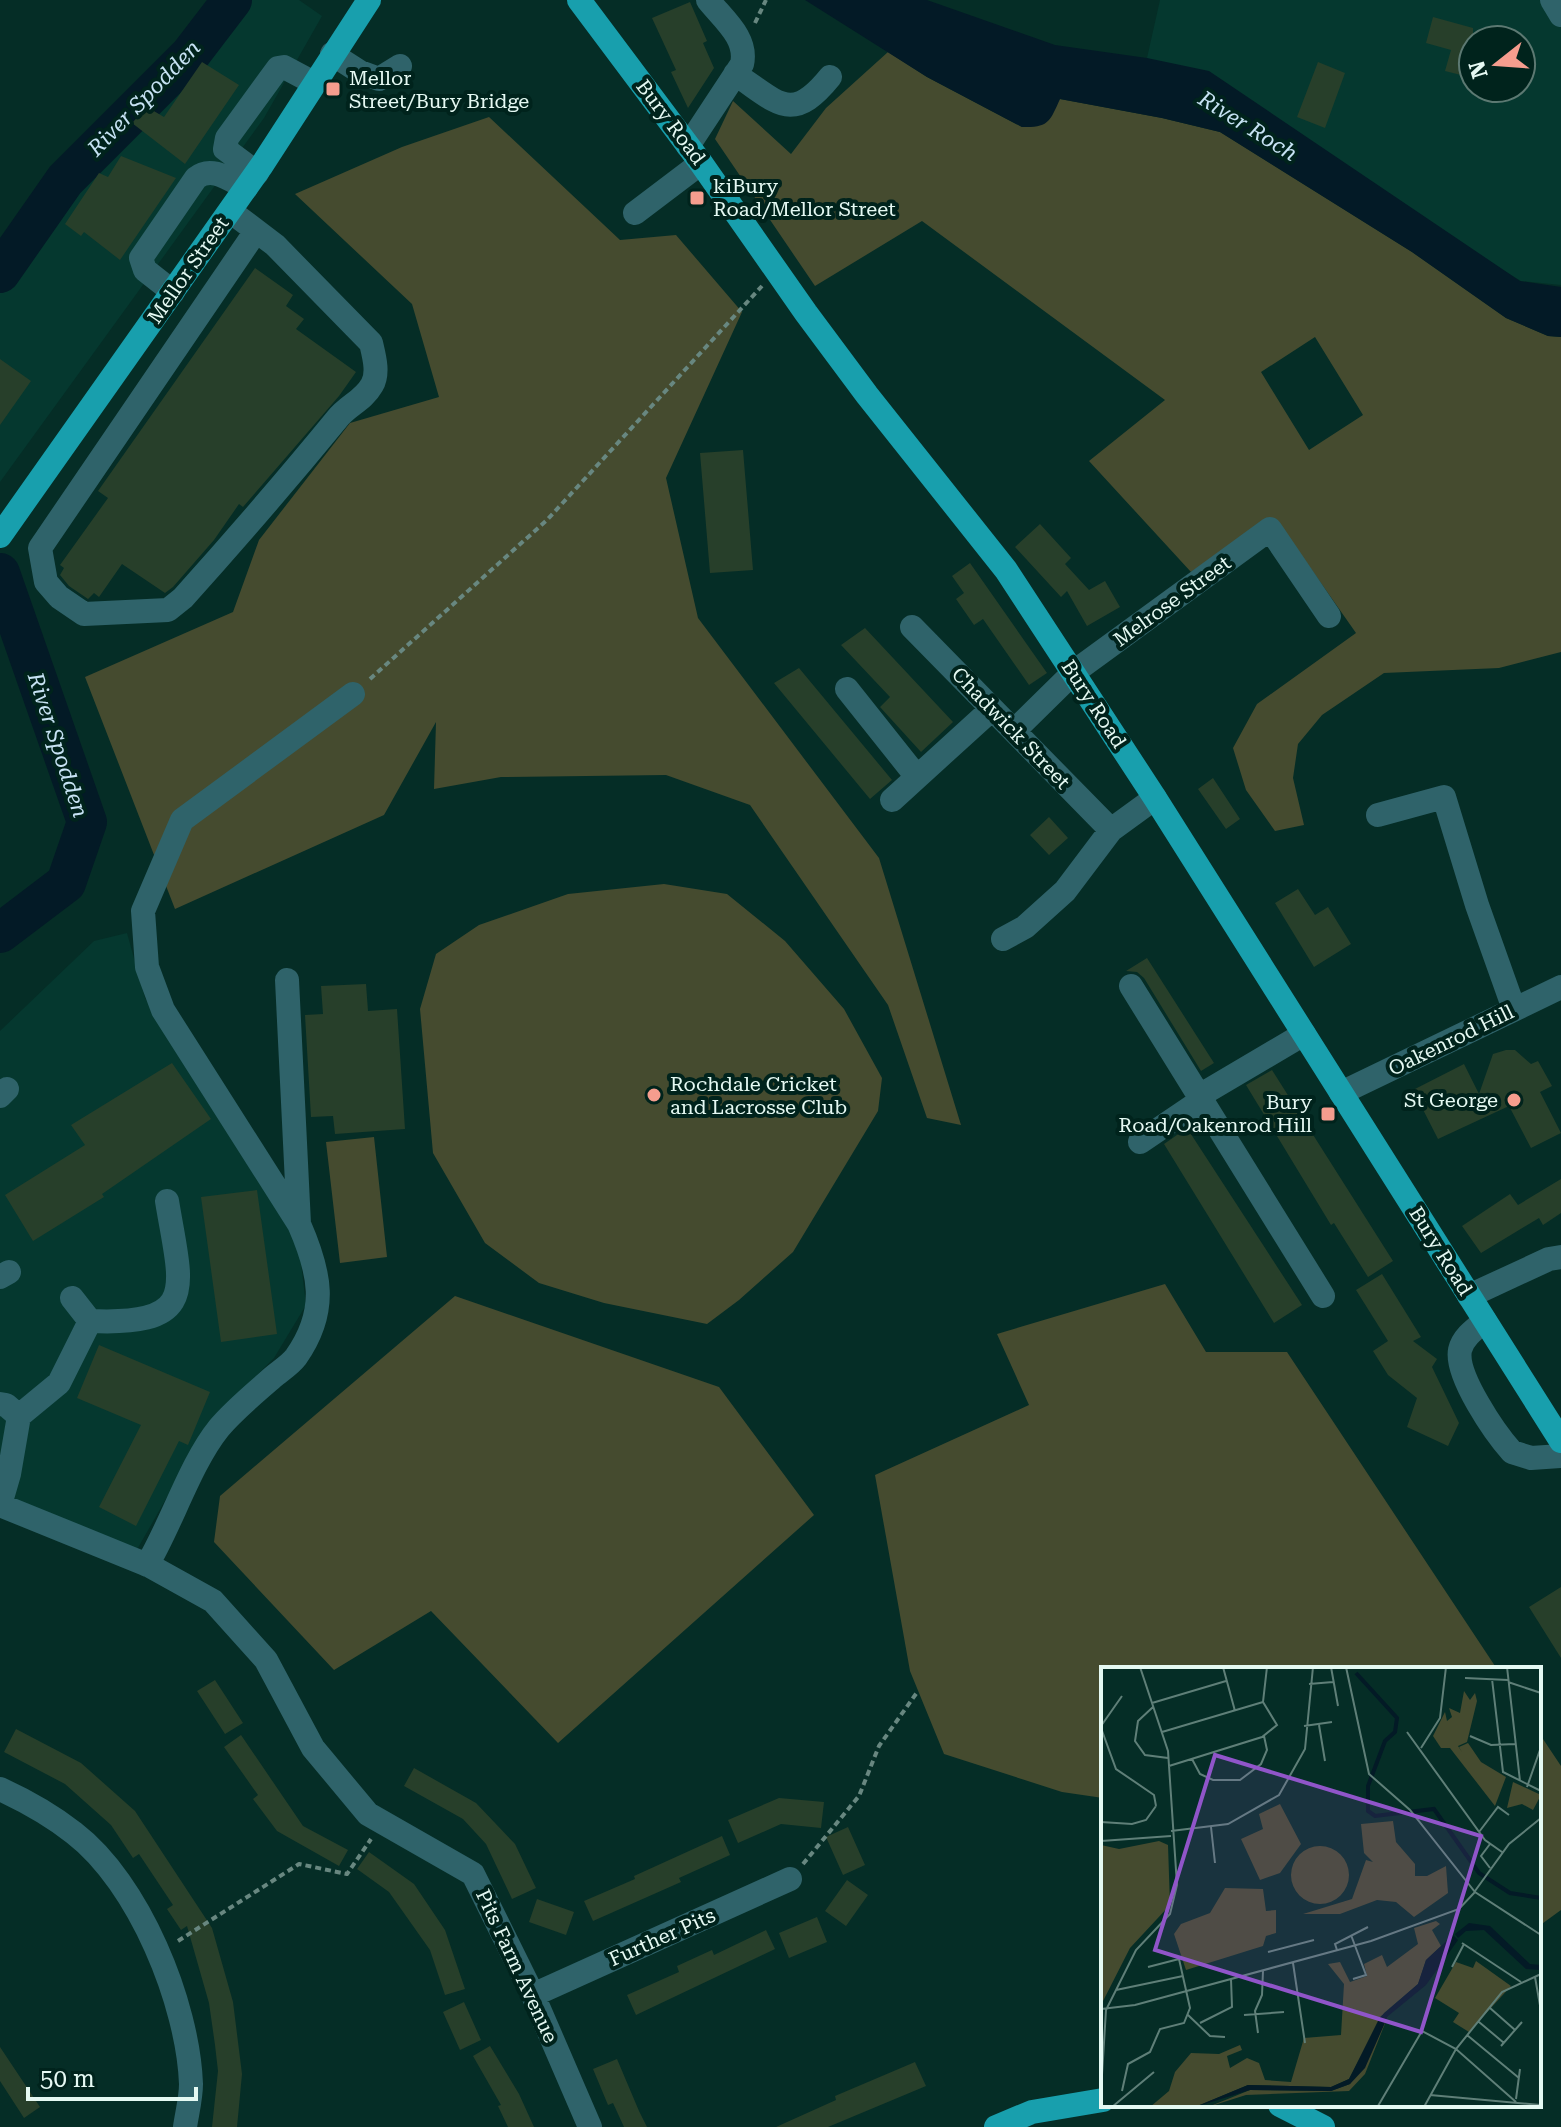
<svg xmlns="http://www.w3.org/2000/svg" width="1561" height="2127" viewBox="0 0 1561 2127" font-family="'Roboto Serif',serif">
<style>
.built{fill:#05382f;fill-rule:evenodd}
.green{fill:#454b2f;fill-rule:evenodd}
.water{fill:#031a26}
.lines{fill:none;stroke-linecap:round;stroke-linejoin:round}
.river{stroke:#031a26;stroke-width:40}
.building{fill:#273f2a}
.path{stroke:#688780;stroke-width:4;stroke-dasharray:6 4;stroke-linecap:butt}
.minor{stroke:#2f636a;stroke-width:24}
.major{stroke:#189fad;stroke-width:24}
.poi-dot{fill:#f59d8e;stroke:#00231c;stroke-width:3}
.labels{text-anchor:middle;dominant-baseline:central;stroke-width:8;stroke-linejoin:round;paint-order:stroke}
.poi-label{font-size:20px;fill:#e5f9f3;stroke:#00231c;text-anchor:start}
.street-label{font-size:20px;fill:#e5f9f3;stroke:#00231c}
.water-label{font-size:22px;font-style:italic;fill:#c7e3f4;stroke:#00231c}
.inset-river{fill:none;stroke:#031a26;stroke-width:4}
.inset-road{fill:none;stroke:#5f7f78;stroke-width:2}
.view{fill:#9055c9;fill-opacity:0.15;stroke:#9055c9;stroke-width:4}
.inset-edge{fill:none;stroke:#e5f9f3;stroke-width:4}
</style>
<rect width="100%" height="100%" fill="#052d26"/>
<path class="built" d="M246 0H299L322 16 264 118 0 482V290L46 217 147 107 200 59Z
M1160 0H1561V285L1521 281 1147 58ZM1473 40H1521V88H1473Z
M127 933 145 998 279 1206 299 1246 306 1305 274 1358 210 1422 135 1553 0 1499V1031L94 941Z"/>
<path class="green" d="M888 52 927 77 1022 127 1060 99 1162 118 1220 132 1412 252 1506 318 1548 336 1561 337V652L1499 668 1384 673 1322 715 1298 744 1293 778 1304 825 1275 831 1246 790 1233 748 1257 704 1356 633 1276 519 1191 572 1089 461 1165 400 922 221 815 286 715 139 733 101 791 154 826 108ZM1315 337 1363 415 1309 450 1261 372Z
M489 117 620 240 676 235 742 312 666 478 698 618 879 858 961 1125 927 1118 888 1005 750 805 666 775 501 777 434 789 436 722 384 815 175 909 85 677 233 612 259 540 350 423 439 397 412 304 295 194 402 147Z
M664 884 727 894 785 941 844 1009 882 1078 878 1111 793 1252 739 1300 707 1324 604 1303 539 1283 485 1243 433 1153 420 1009 436 954 479 925 568 894Z
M374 1137 387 1257 340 1263 326 1142Z
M1165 1284 1206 1352H1287L1497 1669H1103V1798L1062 1792 944 1754 910 1671 875 1475 1029 1405 997 1334Z
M455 1296 719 1387 814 1515 558 1743 431 1611 334 1670 214 1542 220 1496Z
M1539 1733 1561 1766V1910L1539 1926Z"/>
<path class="water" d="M805 0H927L1055 45 1147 58 1209 71 1520 281 1561 287V337L1548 336 1506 318 1412 252 1220 132 1162 118 1060 99C1050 121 1049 128 1022 127L927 77Z"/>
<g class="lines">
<path class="river" d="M0 273 65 180 190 55 232 0
M0 573 87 822 66 883 0 933"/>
</g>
<path class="building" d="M690 2 707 41 703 43 714 68 688 108 671 72 676 70 652 18Z
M1433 17 1473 28V78L1445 71 1451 50 1426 43Z
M202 62 239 85 185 164 132 123 147 107 164 117Z
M1318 62 1345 73 1325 128 1297 117Z
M121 156 176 178 120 260 84 232 81 236 65 224 99 173 108 177Z
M255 268 293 295 286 306 304 319 296 329 356 372 339 396 243 507 239 504 214 540 173 587 165 593 122 564 99 597 94 593 88 599 69 586 60 575 64 568 60 565 108 498 98 491Z
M0 359 31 381 0 425Z
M743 450 753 570 710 573 700 453Z
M1040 524 1071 558 1065 564 1089 590 1105 581 1120 607 1087 626 1067 591 1061 597 1015 547Z
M970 563 1047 673 1029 685 983 619 974 625 956 599 964 593 952 576Z
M865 628 953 722 921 752 880 707 890 697 841 645Z
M799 668 892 780 870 799 774 683Z
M1213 778 1240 819 1226 829 1198 789Z
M1049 817 1068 838 1049 855 1030 835Z
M1298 889 1315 915 1328 907 1351 944 1314 967 1275 903Z
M1147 958 1214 1063 1201 1071 1144 978 1137 972 1126 971Z
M366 984 368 1011 397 1009 405 1129 335 1134 333 1116 311 1117 305 1015 323 1014 321 986Z
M1506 1050H1515L1531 1064 1538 1061 1552 1086 1540 1092 1561 1133 1531 1148 1509 1106 1438 1139 1413 1090 1464 1064 1479 1094 1493 1054Z
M172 1063 211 1119 102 1194 104 1197 33 1241 5 1195 85 1145 71 1125Z
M1272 1070 1393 1261 1368 1277 1334 1223 1331 1225 1246 1085Z
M1187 1128 1302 1305 1274 1323 1164 1144Z
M1561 1179V1213L1543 1225 1539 1218 1481 1253 1462 1226 1510 1194 1518 1205Z
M257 1190 277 1334 221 1342 201 1197Z
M1382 1274 1421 1337 1413 1341 1437 1359 1432 1367 1459 1423 1448 1446 1407 1427 1417 1398 1388 1375 1373 1351 1388 1341 1356 1290Z
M99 1345 210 1392 188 1445 179 1441 136 1526 99 1507 141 1425 77 1398Z
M1561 1587V1658L1529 1607Z
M215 1680 243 1723 225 1734 197 1691Z
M16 1729 81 1763 135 1811 212 1928 233 2002 242 2074 237 2127H212L218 2071 215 2045 209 2003 187 1926 181 1930 167 1909 173 1905 139 1854 133 1858 111 1825 65 1784 4 1752Z
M241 1735 303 1826 348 1850 339 1866 277 1831 253 1799 258 1795 224 1747Z
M414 1768 476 1803 515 1844 536 1888 512 1899 486 1844 463 1819 404 1786Z
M779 1798 824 1802 821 1828 781 1824 738 1843 728 1820Z
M848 1827 865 1865 843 1875 826 1837Z
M722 1836 730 1855 679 1878 681 1882 593 1921 584 1901 635 1879 634 1876Z
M369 1852 414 1884 445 1930 465 1989 445 1995 430 1950 389 1892 357 1869Z
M847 1880 868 1895 846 1926 825 1911Z
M537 1899 574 1912 566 1935 529 1922Z
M817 1917 827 1942 789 1958 779 1933Z
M766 1930 775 1949 636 2015 627 1995 679 1972 677 1966 712 1950 714 1955Z
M464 2002 481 2040 460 2050 443 2012Z
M490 2046 519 2094 534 2127H508L498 2106 501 2105 473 2056Z
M0 2047 40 2107 24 2118 0 2081Z
M617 2059 639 2111 647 2127H624L613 2103 608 2105 593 2069Z
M915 2062 926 2086 828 2127H776L836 2100 835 2096Z"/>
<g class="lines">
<path class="path" d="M755 23 766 0
M370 679 547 520 762 286
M803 1864 859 1796 879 1746 918 1691
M178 1941 299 1864 347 1874 371 1839"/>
<path class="minor" d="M1552 0 1561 15
M332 54 360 72 379 79 400 66
M735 74C778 102 791 125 830 77
M688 146 742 64C748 38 723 19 708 0
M257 173 225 149 227 138 278 68 284 67 314 83
M230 211 275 245 371 343C374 356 379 373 372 385 363 401 348 405 337 419 287 480 236 539 183 598L168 610 84 614 59 597 46 582 40 548 256 231
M635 213 701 163
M173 292 145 270 141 258 196 178C212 165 230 180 246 188
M912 627 1111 830
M847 689 917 777
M1014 731 1074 672 1270 529 1329 616
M892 800 992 709
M1378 815 1444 797 1477 905 1514 1009
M1003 939 1025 927 1065 891 1111 830 1155 798
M1131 986 1323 1296
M1341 1093 1561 987
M0 1096 7 1089
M1199 1096 1304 1034
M1140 1142 1202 1100
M299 1224 163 1010 147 967 143 911 182 820 353 694
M0 1277 9 1272
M1469 1296 1549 1259 1561 1257
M90 1321C201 1326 181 1287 167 1201
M1485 1321C1475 1329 1463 1337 1460 1350 1455 1375 1495 1433 1512 1452L1531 1458 1561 1456
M0 1404 6 1405 19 1416 9 1474 0 1505
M19 1416 59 1383 90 1321 72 1298
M0 1505 150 1566 213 1601 266 1660 313 1748 368 1814 473 1874 533 1995 590 2127
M147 1565C172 1523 190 1464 219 1428 234 1410 255 1393 273 1377 280 1371 290 1365 296 1357 329 1310 320 1272 299 1224L287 980
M0 1789C26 1801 51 1815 74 1833 139 1883 188 2003 191 2084 191 2098 187 2113 185 2127
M533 1995 790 1879"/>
<path class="major" d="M579 0 701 163 806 313 867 395 1006 570 1155 798 1561 1441
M0 536 262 165 369 0
M1280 2105 1323 2127
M996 2127 1032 2112 1103 2100"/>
</g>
<g class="poi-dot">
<rect x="325" y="81" width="16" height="16" rx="4"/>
<rect x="689" y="190" width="16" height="16" rx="4"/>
<circle cx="654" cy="1095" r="8"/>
<circle cx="1514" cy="1100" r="8"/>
<rect x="1320" y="1106" width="16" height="16" rx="4"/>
</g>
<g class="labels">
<g class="poi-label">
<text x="349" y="78">Mellor<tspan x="349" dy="23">Street/Bury Bridge</tspan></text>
<text x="713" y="186">kiBury<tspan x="713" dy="23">Road/Mellor Street</tspan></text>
<text x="670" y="1084">Rochdale Cricket<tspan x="670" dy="23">and Lacrosse Club</tspan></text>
<text x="1498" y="1100" text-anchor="end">St George</text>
<text x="1312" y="1102" text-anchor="end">Bury<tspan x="1312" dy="23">Road/Oakenrod Hill</tspan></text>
</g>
<g class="street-label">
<text transform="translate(671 122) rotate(53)">Bury Road</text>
<text transform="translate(188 270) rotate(-55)">Mellor Street</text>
<text transform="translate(1172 601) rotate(-36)">Melrose Street</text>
<text transform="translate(1094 704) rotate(57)">Bury Road</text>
<text transform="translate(1011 728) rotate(46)">Chadwick Street</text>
<text transform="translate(1451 1040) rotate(-26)">Oakenrod Hill</text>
<text transform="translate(1441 1251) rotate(58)">Bury Road</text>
<text transform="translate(662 1937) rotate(-24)">Further Pits</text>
<text transform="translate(517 1966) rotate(65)">Pits Farm Avenue</text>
</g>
<g class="water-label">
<text transform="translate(144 98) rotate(-46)">River Spodden</text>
<text transform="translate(1248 126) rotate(32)">River Roch</text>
<text transform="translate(58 745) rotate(72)">River Spodden</text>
</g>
</g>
<g transform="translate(1101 1667)">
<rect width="440" height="440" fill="#052d26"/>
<path d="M363 24 369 33 374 26 376 34 366 75 357 79 361 85 358 80 367 76 380 95 405 110 394 139 349 81H340L332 69 344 45 346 54 351 50 348 41 359 46ZM412 115 440 128 432 143 421 137 406 141ZM179 137 200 177 179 206 159 213 140 172 162 162 158 147ZM292 154 295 175 314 197V209H326L345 199 347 226 313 250 295 235 276 233 239 247H202L251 232 265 193 272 195 263 186 260 157ZM58 174 67 178 69 238 29 281 0 338V178L18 182ZM190 208a29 29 0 1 1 58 0a29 29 0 1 1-58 0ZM124 221 162 222 165 244 175 243V266L165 269 162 279 85 303 73 267 80 257 109 246ZM335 254 339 257 331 263 340 279 325 293 317 317 283 346 248 412 230 420 147 418 94 440H49L68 424 74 405 90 386 118 387 139 378 141 383 126 389 129 401 146 391 158 396 164 413 190 415 203 371 240 368 243 317 227 297 239 295 249 315 266 309 263 297 281 288 286 300 317 277 313 261ZM375 294 410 319 368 365 352 355 358 346 334 331 355 295 372 301ZM287 349 264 407 248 424 145 428 107 440 149 423 230 424 249 417Z" fill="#454b2f"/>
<path d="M368 256 389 259 429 297 440 298V303L425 302 383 263 365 264 357 271 354 267ZM352 268 357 273 325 318 287 349 264 401 249 417 230 424 149 423 94 440 147 418 230 420 248 412 279 350 317 317 325 293Z" fill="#031a26"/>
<path class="inset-river" d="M255 6 296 51 294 65 284 74 267 119V144L274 149 333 142 378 206 409 226 440 231"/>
<path class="inset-road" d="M122 0 134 44M230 0 237 39M245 0 268 107 309 143 374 225 440 268M406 0 419 114M364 11 407 13M391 12 402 105 440 124M407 15 440 26M208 17 232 15M51 36 125 14M52 40 37 54 34 74 44 88 67 91M218 58 224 94M0 59 21 29M203 59 231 55M0 61 15 102 53 128 55 139M61 65 162 35M306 65 384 173 401 185M369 69 390 78 414 77M320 81 339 51 345 0M91 92 99 107 112 113H139L160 97 166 83 163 69M68 99 161 70 176 58 162 35 166 0M426 120 440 80M0 155 31 157 45 153 55 139M110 160 114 196M70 164 127 157 178 128 204 82 212 0M378 165 397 140 408 148M0 174 70 169M389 177 380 189 389 201M374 224 408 177 440 151M250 268 265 308 252 312M361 276 420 315M236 283 234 277 267 260M167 285 213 273M192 296 204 376M351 300 363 277M434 310 440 344M15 323 82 309M389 341 414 363M0 342 34 338 270 274 358 242 374 225M87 348 109 369 124 370M143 348 183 345M378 355 403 376M99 356 131 340 130 312M157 366 154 344 161 328 162 304M366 368 418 411M400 379 421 355M0 424 5 343 35 283 69 247 76 218 67 84 39 0M21 424 27 397 49 385 59 362 83 356 89 341 78 292 47 300M329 428 440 438M415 432 419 402M277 439 321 364 355 382 415 435M11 440 53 405M323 440 355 382 401 325 440 307"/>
<path class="view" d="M114 88 380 169 320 365 54 283Z"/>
<rect width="440" height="440" class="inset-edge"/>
</g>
<g transform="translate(1497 64) rotate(253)"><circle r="38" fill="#00231c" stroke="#5c7972" stroke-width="2"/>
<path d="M0-6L14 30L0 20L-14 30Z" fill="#f59d8e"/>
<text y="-12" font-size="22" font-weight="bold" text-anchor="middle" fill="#e5f9f3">N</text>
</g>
<path d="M28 2087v12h168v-12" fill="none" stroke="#e5f9f3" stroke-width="4"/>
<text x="40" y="2087" font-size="24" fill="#e5f9f3" stroke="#00231c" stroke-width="6" paint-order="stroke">50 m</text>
</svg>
